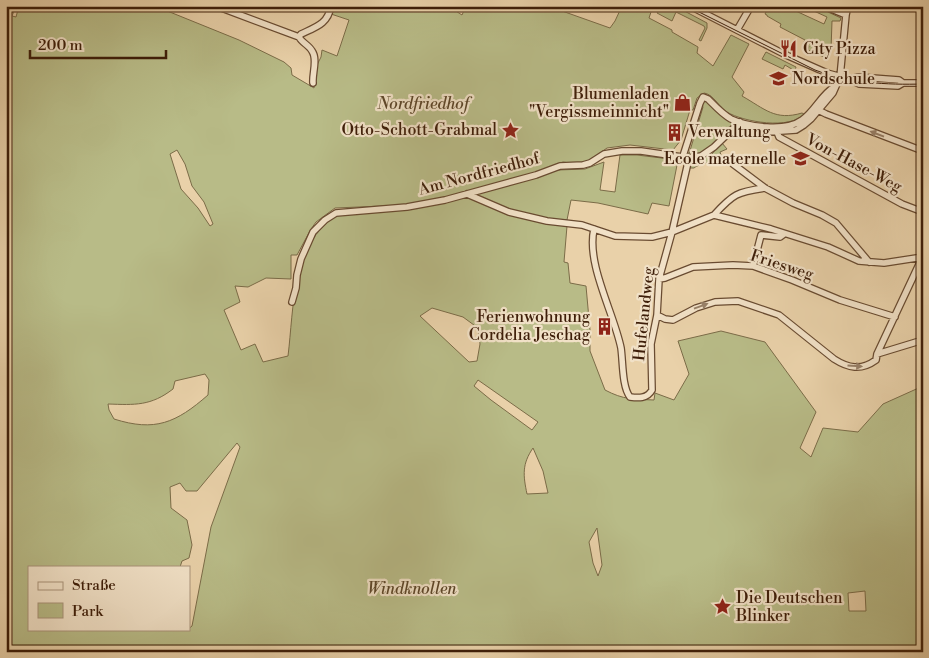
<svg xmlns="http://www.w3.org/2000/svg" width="929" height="658" viewBox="0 0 929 658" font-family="'Libre Bodoni',serif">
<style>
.green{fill:#b8bb87;stroke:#7b6c48;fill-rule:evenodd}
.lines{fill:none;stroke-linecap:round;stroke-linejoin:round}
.minor-casing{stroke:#694b31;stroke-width:8}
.minor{stroke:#f1e1c7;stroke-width:5.5}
.tram{stroke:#3e1e09;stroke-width:1}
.oneway{fill:#988068}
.labels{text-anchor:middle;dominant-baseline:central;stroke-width:4.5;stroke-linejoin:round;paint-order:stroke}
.poi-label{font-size:16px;fill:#3e1e09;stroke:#f1e1c7;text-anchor:start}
.park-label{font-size:16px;font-style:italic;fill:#5c4528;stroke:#f1e1c7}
.street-label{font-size:16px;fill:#3e1e09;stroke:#f1e1c7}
</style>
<rect width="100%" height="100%" fill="#e9d1a9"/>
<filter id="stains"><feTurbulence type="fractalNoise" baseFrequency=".004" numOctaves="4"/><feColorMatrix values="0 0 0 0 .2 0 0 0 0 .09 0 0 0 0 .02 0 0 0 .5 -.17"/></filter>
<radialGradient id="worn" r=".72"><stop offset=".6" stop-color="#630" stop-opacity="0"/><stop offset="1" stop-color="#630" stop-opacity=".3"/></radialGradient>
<path class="green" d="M6 6H16L12 16 16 17 19 6H155L239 40 284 62 291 68 292 75 314 88 316 67 321 57 322 50 337 56 349 20 331 14 333 6H448L462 15 466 6H548L610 28 615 21 622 6H630L635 9 637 6H653L649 18 672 30V32L698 47 697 53 713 66 731 35 749 44 732 77 744 92 742 96C765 109 775 121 802 113L804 114C791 130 743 122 727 112 719 107 713 94 704 93L697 98 693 110H690L681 140 673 150 630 145 607 148 590 160 576 164 563 162 535 173 437 200 406 205 335 208 316 222 311 229 297 255H291V279L266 278 248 287 235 286 240 302 224 310 241 350 255 344 263 362 288 356C294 308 291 244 337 215L467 196 509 214 567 226 564 262 568 263 570 283 586 286 590 330V351L605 390C624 400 633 399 654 400L655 393 674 400 689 374 678 341 721 331 765 342 816 412 800 448 811 457 823 428 858 432 883 404 923 386V652H6ZM177 150 185 164 192 186 204 202 213 224 210 226 198 208 181 189 170 154ZM432 308 463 317 478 328 480 344 477 361 469 362 420 316ZM205 374 209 380 208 395C176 423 155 432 114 419L109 410 108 404C135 405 151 406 173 389L175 381ZM478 380 538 422 532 430 491 400 474 386ZM237 443 240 447 211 527 192 626 187 630 29 629V567H180L182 561 189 558 192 545 187 520 171 508 170 487 180 483 186 491H197ZM533 448 543 471 548 493 527 494C523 475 522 464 533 448ZM597 528 602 565 598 576 593 563 589 542ZM865 591 866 611H849L848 593Z
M661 6H675L707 23V28L701 41 699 40 705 28 704 26 676 12 672 21 657 13Z
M769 6H785L824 24 827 17 803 6H815L841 18 840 21H832L831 50 826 58 808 50 809 46 803 44 805 40 780 27 781 24 767 16V15L765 14Z
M766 52 796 67 795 71 785 65 783 69 762 59Z
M706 100 735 124C719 136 709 157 687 155V151L689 154 703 107 701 103Z
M722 143 727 149 720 152 722 158C714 161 698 164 694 168H690L692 161 711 155Z
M620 155H637L678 160 669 206 652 203 648 214 598 203 571 200 567 220 548 219 510 210 473 194 558 170 585 169 604 162 600 190 615 192Z"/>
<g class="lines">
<defs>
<path id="minor" d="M216 6 299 37
M690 6 784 54 827 73 849 79 859 84 898 86 903 83H923
M824 6 846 15
M737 30 751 6
M299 37C302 43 309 45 312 51 318 59 312 74 313 83
M299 37 301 34C316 27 328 24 331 6
M849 79 859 77 899 80 903 83
M816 109 826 114 923 151
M731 130 746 128 767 132 796 130 804 125 811 119 833 93 840 77 846 15 848 6
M777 132 779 137 902 204 923 212
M683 156 700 103 703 97 708 99C715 106 722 114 731 119 748 127 786 132 802 120 815 111 821 95 834 87
M733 164 765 188 793 203 822 215 836 223 869 262
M467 194 509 212 547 221 582 225 615 236 652 237 672 232 714 215 771 229 828 247 859 261 884 263 923 257
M714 215C733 194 737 192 765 188
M594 229C586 264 614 313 621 348 623 362 622 387 630 397 638 398 647 399 652 390L651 344 657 315 659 279 672 232 689 158
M753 266 761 235 780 237 784 234
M659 279 665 278 693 267 733 265 753 266 792 280 840 300 895 317
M292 302 296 288 297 275 301 259 313 232 325 220 336 213 407 207 445 200 536 175 560 166 583 165 590 163 604 154 622 151H641L689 158 701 156 714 147 740 122
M657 315 665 319 673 320 696 308 715 302 738 301 779 315 834 359C848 368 861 371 876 360L877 354 922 258
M877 354 923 340"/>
</defs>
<use href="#minor" class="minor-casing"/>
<use href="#minor" class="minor"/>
<path class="tram" d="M687 6 815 70C849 83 886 85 923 84"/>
</g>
<defs><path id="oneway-solid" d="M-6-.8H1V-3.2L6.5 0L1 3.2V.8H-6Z" transform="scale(1.25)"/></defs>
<g class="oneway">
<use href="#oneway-solid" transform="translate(877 134) rotate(-159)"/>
<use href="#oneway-solid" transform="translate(701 306) rotate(-20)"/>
<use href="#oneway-solid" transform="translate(855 366) rotate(3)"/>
</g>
<defs>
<symbol id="restaurant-bare" viewBox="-9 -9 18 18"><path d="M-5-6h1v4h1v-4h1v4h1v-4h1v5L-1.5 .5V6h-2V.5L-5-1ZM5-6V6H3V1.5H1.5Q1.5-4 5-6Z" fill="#8f2418" stroke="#f1e1c7" stroke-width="2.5" paint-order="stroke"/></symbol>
<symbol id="school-bare" viewBox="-9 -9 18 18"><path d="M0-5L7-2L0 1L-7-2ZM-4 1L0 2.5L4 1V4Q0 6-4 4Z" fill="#8f2418" stroke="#f1e1c7" stroke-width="2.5" paint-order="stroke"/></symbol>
<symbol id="shop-bare" viewBox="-9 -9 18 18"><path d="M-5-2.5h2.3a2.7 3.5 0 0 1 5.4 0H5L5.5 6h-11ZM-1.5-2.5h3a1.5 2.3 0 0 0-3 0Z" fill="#8f2418" stroke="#f1e1c7" stroke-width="2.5" paint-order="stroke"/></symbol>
<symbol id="sight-bare" viewBox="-9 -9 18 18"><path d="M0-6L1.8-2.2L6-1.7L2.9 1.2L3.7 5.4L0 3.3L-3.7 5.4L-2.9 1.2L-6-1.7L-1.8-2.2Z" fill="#8f2418" stroke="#f1e1c7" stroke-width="2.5" paint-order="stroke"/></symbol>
<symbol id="building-bare" viewBox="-9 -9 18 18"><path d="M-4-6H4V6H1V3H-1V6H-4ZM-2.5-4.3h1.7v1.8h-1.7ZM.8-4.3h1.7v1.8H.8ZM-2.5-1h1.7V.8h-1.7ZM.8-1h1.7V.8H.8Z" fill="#8f2418" stroke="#f1e1c7" stroke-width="2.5" paint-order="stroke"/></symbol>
</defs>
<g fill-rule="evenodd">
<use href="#restaurant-bare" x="776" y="36" width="25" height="25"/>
<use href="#school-bare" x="766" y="66" width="25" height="25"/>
<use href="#shop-bare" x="670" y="90" width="25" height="25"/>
<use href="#sight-bare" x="498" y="118" width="25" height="25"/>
<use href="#building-bare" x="662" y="120" width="25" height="25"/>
<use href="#school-bare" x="788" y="146" width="25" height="25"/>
<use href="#building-bare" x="592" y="314" width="25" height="25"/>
<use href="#sight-bare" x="710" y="594" width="25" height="25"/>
</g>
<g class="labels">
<g class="poi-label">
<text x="803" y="49">City Pizza</text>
<text x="792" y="79">Nordschule</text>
<text x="669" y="94" text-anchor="end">Blumenladen<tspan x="669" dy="18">"Vergissmeinnicht"</tspan></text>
<text x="497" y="130" text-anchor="end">Otto-Schott-Grabmal</text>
<text x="688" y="132">Verwaltung</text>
<text x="786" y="159" text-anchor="end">Ecole maternelle</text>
<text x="590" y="317" text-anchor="end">Ferienwohnung<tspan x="590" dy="18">Cordelia Jeschag</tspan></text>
<text x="736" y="598">Die Deutschen<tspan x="736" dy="18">Blinker</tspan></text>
</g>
<g class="park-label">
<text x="423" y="104">Nordfriedhof</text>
<text x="412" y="589">Windknollen</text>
</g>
<g class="street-label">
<text transform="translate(854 163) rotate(28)">Von-Hase-Weg</text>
<text transform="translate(479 174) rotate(-15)">Am Nordfriedhof</text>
<text transform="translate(782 265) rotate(18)">Friesweg</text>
<text transform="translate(644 314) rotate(-84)">Hufelandweg</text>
</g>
</g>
<rect width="929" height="658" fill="none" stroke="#e9d1a9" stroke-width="25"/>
<rect x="8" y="8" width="914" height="643" fill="none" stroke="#3e1e09" stroke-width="2.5"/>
<rect x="12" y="12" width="904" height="633" fill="none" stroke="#3e1e09"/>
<rect x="28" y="566" width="162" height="65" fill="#f1e1c7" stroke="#a9937b"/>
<rect x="38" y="582" width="25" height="8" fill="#f1e1c7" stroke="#a9937b"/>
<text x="72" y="590" font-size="15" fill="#3e1e09">Straße</text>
<rect x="38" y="603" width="25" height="15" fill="#b8bb87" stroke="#a9937b"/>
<text x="72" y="616" font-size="15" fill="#3e1e09">Park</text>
<path d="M30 50v8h136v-8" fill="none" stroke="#3e1e09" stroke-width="2.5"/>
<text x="38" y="50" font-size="15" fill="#3e1e09" stroke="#f1e1c7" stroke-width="4" paint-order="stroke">200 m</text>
<rect width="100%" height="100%" filter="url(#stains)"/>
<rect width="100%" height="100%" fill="url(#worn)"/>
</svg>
